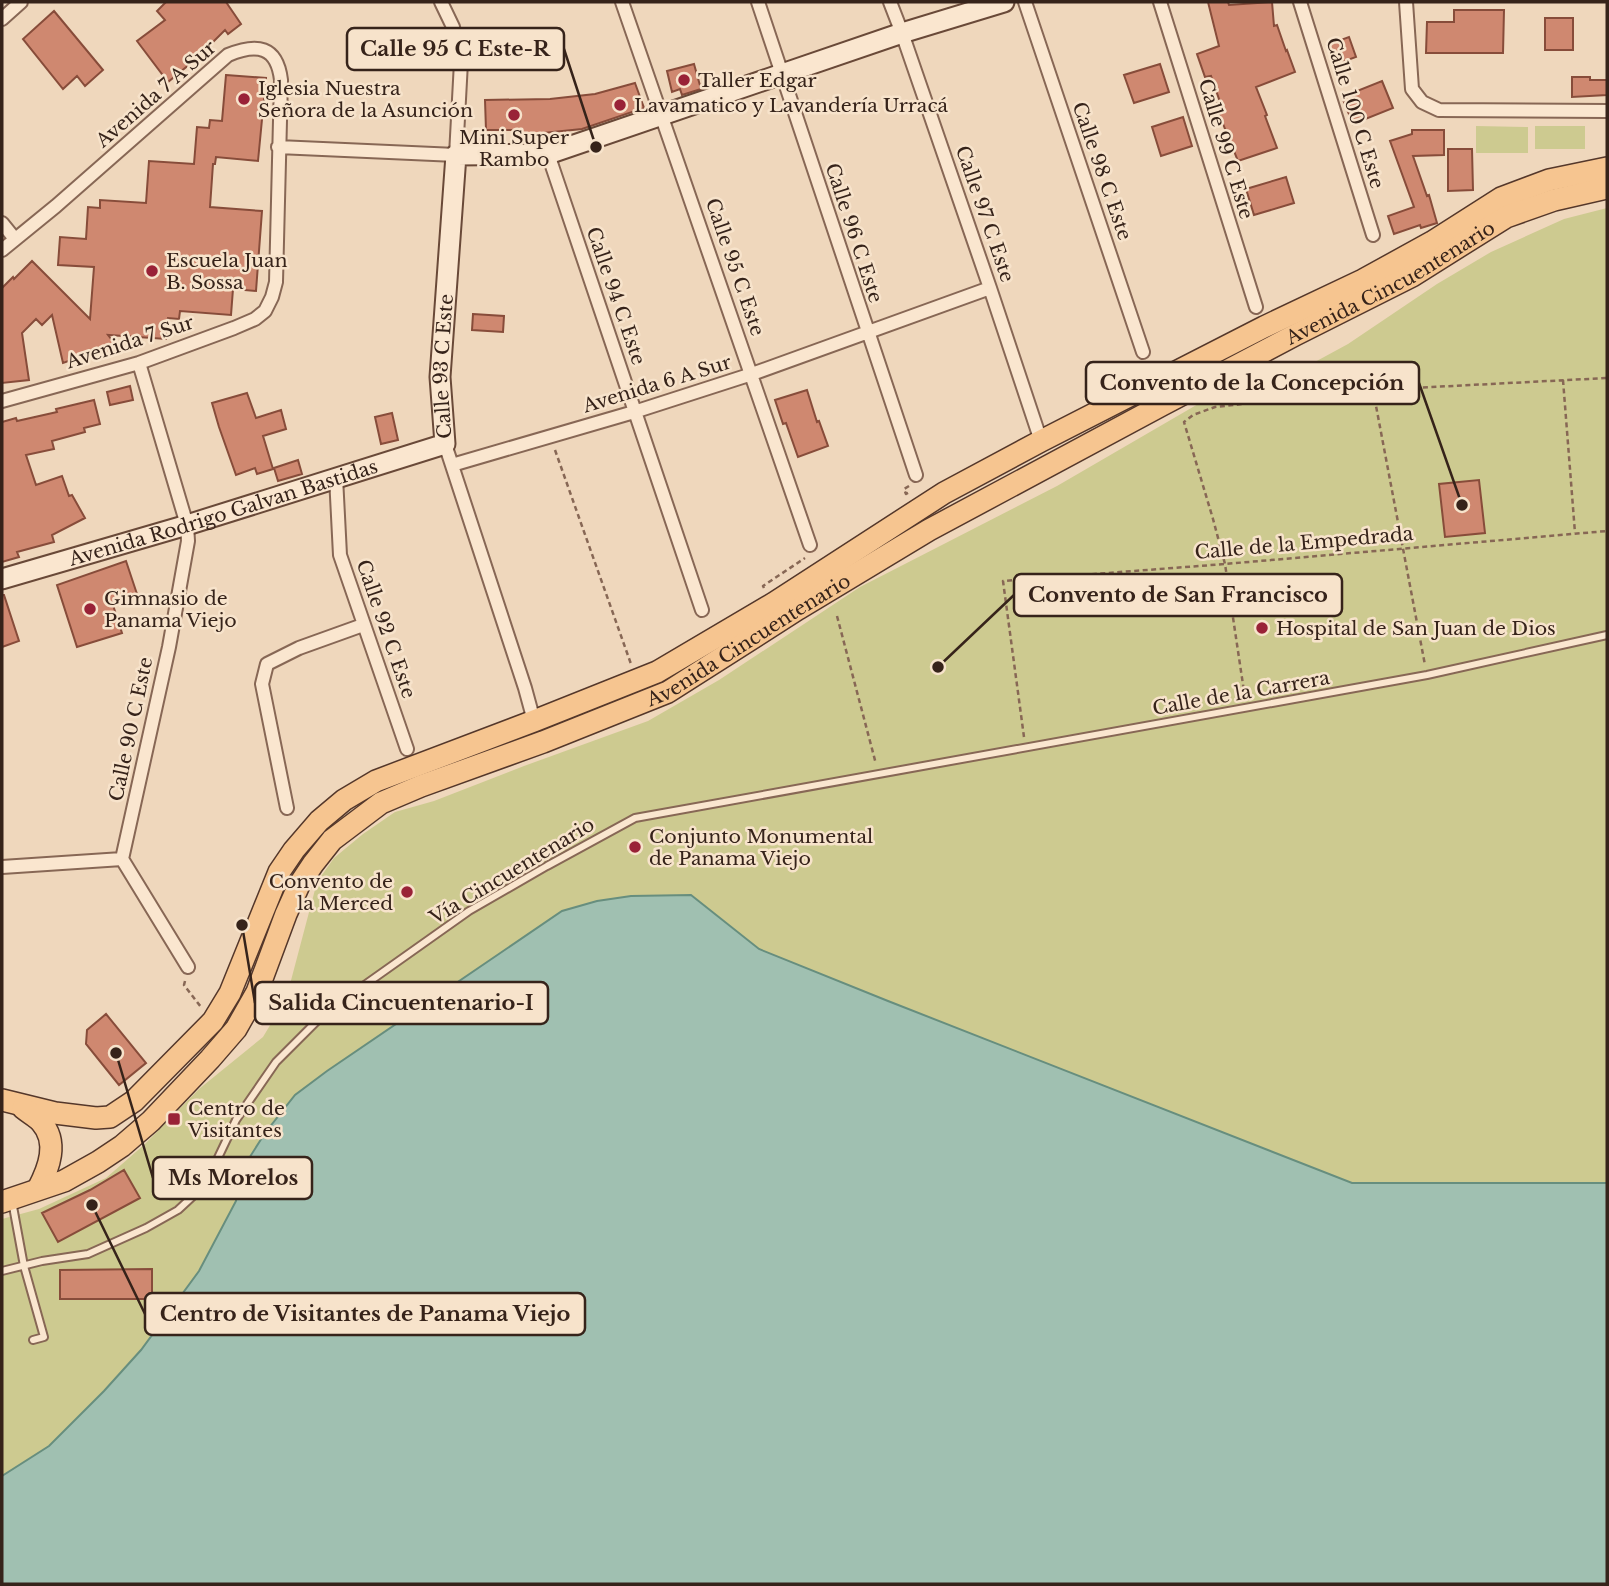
<svg xmlns="http://www.w3.org/2000/svg" width="1609" height="1586" viewBox="0 0 1609 1586" font-family="'Libre Baskerville',serif">
<style>
.green{fill:#cdca90}
.water{fill:#a0c0b1;stroke:#678e7e;stroke-width:2}
.building{fill:#cf8870;stroke:#874c3a;stroke-width:2}
.lines{fill:none;stroke-linecap:round;stroke-linejoin:round}
.lane-casing{stroke:#876755;stroke-width:10}
.street-casing{stroke:#876755;stroke-width:16}
.secondary-casing{stroke:#694938;stroke-width:23}
.primary-casing{stroke:#54372a;stroke-width:24}
.path{stroke:#876755;stroke-width:2.5;stroke-dasharray:5 3.5;stroke-linecap:butt}
.lane{stroke:#fae6cf;stroke-width:6}
.street{stroke:#fae6cf;stroke-width:12}
.secondary{stroke:#fae6cf;stroke-width:19}
.primary{stroke:#f6c590;stroke-width:21}
.poi-dot{fill:#992237;stroke:#f7e3cb;stroke-width:2.5}
.labels{text-anchor:middle;dominant-baseline:central;stroke-width:5;stroke-linejoin:round;paint-order:stroke}
.poi-label{font-size:19px;fill:#36231a;stroke:#f7e3cb;text-anchor:start}
.street-label{font-size:19px;fill:#36231a;stroke:#f7e3cb}
.leader{fill:none;stroke:#36231a;stroke-width:2.5}
.callout-dot{fill:#36231a;stroke:#f7e3cb;stroke-width:2.5}
.callout{fill:#f7e3cb;stroke:#36231a;stroke-width:2.5}
.callout-label{font-size:21px;text-anchor:middle;font-weight:bold;fill:#36231a}
</style>
<rect width="100%" height="100%" fill="#efd7bc"/>
<path class="green" d="M1476 126 1528 127V153H1476Z
M1535 126H1585V149H1535Z
M1607 208V1584H2V1219L39 1209 106 1178 145 1144 199 1089 263 1037 278 1012 289 988 317 882 334 858 363 834 395 812 434 801 524 766 648 721 719 680 860 587 1057 486 1205 400 1278 382 1348 344 1437 284 1491 252 1564 219Z"/>
<path class="water" d="M691 895 759 949 888 1001 1352 1183H1607V1584H2V1476L49 1446 104 1391 141 1350 199 1271 236 1201 241 1171 265 1133 295 1095 327 1071 562 911 597 901 631 896Z"/>
<path class="building" d="M166 2H226L241 24 228 34 225 30 196 59 168 82 137 41 165 20 157 11Z
M1208 2H1228L1229 5 1272 2 1274 26 1277 25 1286 51 1287 50 1295 72 1256 87 1267 115 1265 116 1277 148 1238 161 1215 104 1220 102 1211 76 1205 77 1197 54 1219 46Z
M1454 10H1504L1503 53H1426L1427 22H1454Z
M54 11 103 70 85 86 77 76 63 89 23 39Z
M1545 18H1573V50H1545Z
M1349 37 1356 57 1334 65 1327 45Z
M694 64 701 89 682 95 680 89 672 92 667 71Z
M1160 64 1169 92 1134 103 1124 75Z
M226 75 266 78 258 161 216 157 215 164H213L210 207 262 211 256 291 233 289 231 315 180 311 179 319 168 318 166 339 108 335 118 348 105 358 100 350 63 363 52 315 42 325 36 319 22 333 29 380 2 383V288L13 277 14 279 32 261 90 319 94 267 58 265 60 237 86 239 88 207 100 208V200L146 203 149 161 194 164 197 127 209 128 210 120 222 121Z
M1572 77H1590V80H1607V95L1572 97Z
M1382 81 1393 108 1353 124 1342 97Z
M635 83 644 108 582 129 544 133V137H518V130H486L485 100 550 99 595 94Z
M1183 117 1192 146 1161 156 1152 127Z
M1412 130H1444V155L1413 156 1427 196 1429 195 1437 223 1421 228 1420 225 1394 234 1388 216 1414 207 1390 141 1412 134Z
M1448 149H1472L1473 190 1448 191Z
M1286 177 1294 203 1254 215 1246 189Z
M473 314 504 316 503 332 472 330Z
M130 386 133 400 110 405 107 392Z
M807 390 817 422 819 421 828 446 798 457 786 423 783 424 775 400Z
M247 393 256 418 281 410 286 429 263 436 273 469 257 474 255 468 236 475 219 427 212 403Z
M94 400 100 424 84 428 85 432 52 441 54 449 26 455 36 485 62 476 69 496 72 495 85 518 52 535 54 542 17 552 19 557 2 562V422L16 418 17 421 57 412 56 409Z
M392 413 398 440 381 444 375 417Z
M298 460 302 474 278 481 274 468Z
M1479 480 1485 533 1445 537 1439 484Z
M126 561 137 594 112 602 122 633 77 647 57 585Z
M2 595H4L19 641 2 647Z
M106 1014 146 1063 119 1085 86 1044 87 1030Z
M124 1170 140 1198 58 1242 42 1213 90 1190Z
M152 1269V1299H60V1270Z"/>
<g class="lines">
<defs>
<path id="lane" d="M12 1201 24 1266 44 1337 33 1340
M2 1271 42 1261 88 1254 146 1228 178 1210 205 1185 236 1120 276 1062 325 1013 469 911 547 866 635 818 1427 675 1607 635"/>
<path id="street" d="M622 2 810 545
M758 2 916 475
M890 2 902 33 990 288 1041 441
M1025 2 1143 352
M1160 2 1256 307
M1300 2 1373 235
M1406 2 1412 89 1422 102 1439 110 1607 111
M2 19 21 2
M278 147 456 155 461 62 453 27 441 2
M548 154 702 610
M2 223 15 239
M2 250 56 206 228 55C257 43 277 46 281 80L276 282 272 297 265 311 255 319 234 328 139 363 2 401
M139 363 187 525 188 541 169 647 122 859 188 967
M445 444 525 688 534 721
M452 465 634 412 752 374 990 288
M336 477 340 555 407 749
M287 808 262 684 267 664 299 648 363 625
M2 867 122 859"/>
<g id="secondary">
<path id="s1" d="M2 579 187 525 445 444 440 377 456 155 548 154 902 33 1004 2"/>
</g>
<g id="primary">
<path d="M2 1100 55 1113 96 1118 110 1117 134 1101 213 1021 230 993 279 872 294 850 319 821 344 800 376 781 534 721 657 672 774 603 944 493 1041 441 1264 327 1363 280 1432 242 1501 198 1549 180 1607 168"/>
<path d="M23 1108C29 1113 37 1117 41 1122 59 1142 49 1168 38 1189"/>
<path id="s2" d="M2 1202 64 1181 98 1162 122 1146 151 1121 210 1059 236 1029 257 992 286 914 299 885 313 864 332 840 381 803 421 786 543 742 668 692 798 609 929 530 1162 405 1295 335 1412 276 1506 217 1554 200 1607 188"/>
</g>
</defs>
<use href="#lane" class="lane-casing"/>
<use href="#street" class="street-casing"/>
<use href="#secondary" class="secondary-casing"/>
<use href="#primary" class="primary-casing"/>
<path class="path" d="M1563 380 1575 533
M1373 390 1425 665
M555 450 631 664
M909 486 904 489 906 494 910 492
M764 588 763 586 805 558
M837 616 876 764
M1245 698 1225 564 1213 519 1184 422 1193 415 1215 407 1373 390 1607 378
M1024 737 1003 581 1225 564 1607 531
M185 981 184 985 201 1007"/>
<use href="#lane" class="lane"/>
<use href="#street" class="street"/>
<use href="#secondary" class="secondary"/>
<use href="#primary" class="primary"/>
</g>
<g class="poi-dot">
<circle cx="684" cy="80" r="7"/>
<circle cx="244" cy="99" r="7"/>
<circle cx="620" cy="105" r="7"/>
<circle cx="514" cy="115" r="7"/>
<circle cx="152" cy="271" r="7"/>
<circle cx="90" cy="609" r="7"/>
<circle cx="1262" cy="628" r="7"/>
<circle cx="635" cy="847" r="7"/>
<circle cx="407" cy="892" r="7"/>
<rect x="167" y="1112" width="14" height="14" rx="3.5"/>
</g>
<g class="labels">
<g class="poi-label">
<text x="698" y="80">Taller Edgar</text>
<text x="258" y="88">Iglesia Nuestra<tspan x="258" dy="22">Señora de la Asunción</tspan></text>
<text x="634" y="105">Lavamatico y Lavandería Urracá</text>
<text x="514" y="137" text-anchor="middle">Mini Super<tspan x="514" dy="22">Rambo</tspan></text>
<text x="166" y="260">Escuela Juan<tspan x="166" dy="22">B. Sossa</tspan></text>
<text x="104" y="598">Gimnasio de<tspan x="104" dy="22">Panama Viejo</tspan></text>
<text x="1276" y="628">Hospital de San Juan de Dios</text>
<text x="649" y="836">Conjunto Monumental<tspan x="649" dy="22">de Panama Viejo</tspan></text>
<text x="393" y="881" text-anchor="end">Convento de<tspan x="393" dy="22">la Merced</tspan></text>
<text x="188" y="1108">Centro de<tspan x="188" dy="22">Visitantes</tspan></text>
</g>
<g class="street-label">
<text transform="translate(156 94) rotate(-41)">Avenida 7 A Sur</text>
<text transform="translate(1355 113) rotate(73)">Calle 100 C Este</text>
<text transform="translate(1226 149) rotate(73)">Calle 99 C Este</text>
<text transform="translate(1102 171) rotate(71)">Calle 98 C Este</text>
<text transform="translate(985 214) rotate(71)">Calle 97 C Este</text>
<text transform="translate(854 233) rotate(72)">Calle 96 C Este</text>
<text transform="translate(735 267) rotate(71)">Calle 95 C Este</text>
<text stroke="none"><textPath href="#s2" startOffset="1710">Avenida Cincuentenario</textPath></text>
<text transform="translate(616 296) rotate(71)">Calle 94 C Este</text>
<text transform="translate(130 342) rotate(-18)">Avenida 7 Sur</text>
<text stroke="none"><textPath href="#s1" startOffset="541">Calle 93 C Este</textPath></text>
<text transform="translate(657 384) rotate(-17)">Avenida 6 A Sur</text>
<text stroke="none"><textPath href="#s1" startOffset="231">Avenida Rodrigo Galvan Bastidas</textPath></text>
<text transform="translate(1304 543) rotate(-5)">Calle de la Empedrada</text>
<text transform="translate(386 629) rotate(71)">Calle 92 C Este</text>
<text stroke="none"><textPath href="#s2" startOffset="975">Avenida Cincuentenario</textPath></text>
<text transform="translate(1241 693) rotate(-10)">Calle de la Carrera</text>
<text transform="translate(131 729) rotate(-78)">Calle 90 C Este</text>
<text transform="translate(512 871) rotate(-31)">Vía Cincuentenario</text>
</g>
</g>
<path class="leader" d="M596 147L564 49M1462 505L1419 383M938 667L1014 595M242 925L255 1003M116 1053L153 1178M92 1205L145 1314"/>
<g class="callout-dot">
<circle cx="596" cy="147" r="7"/>
<circle cx="1462" cy="505" r="7"/>
<circle cx="938" cy="667" r="7"/>
<circle cx="242" cy="925" r="7"/>
<circle cx="116" cy="1053" r="7"/>
<circle cx="92" cy="1205" r="7"/>
</g>
<g class="callout">
<rect x="347" y="28" width="217" height="42" rx="7"/>
<rect x="1086" y="362" width="333" height="42" rx="7"/>
<rect x="1014" y="574" width="328" height="42" rx="7"/>
<rect x="255" y="982" width="293" height="42" rx="7"/>
<rect x="153" y="1157" width="159" height="42" rx="7"/>
<rect x="145" y="1293" width="440" height="42" rx="7"/>
</g>
<g class="callout-label">
<text x="455" y="56">Calle 95 C Este-R</text>
<text x="1252" y="390">Convento de la Concepción</text>
<text x="1178" y="602">Convento de San Francisco</text>
<text x="401" y="1010">Salida Cincuentenario-I</text>
<text x="233" y="1185">Ms Morelos</text>
<text x="365" y="1321">Centro de Visitantes de Panama Viejo</text>
</g>
<rect width="1609" height="1586" fill="none" stroke="#36231a" stroke-width="7"/>
</svg>
